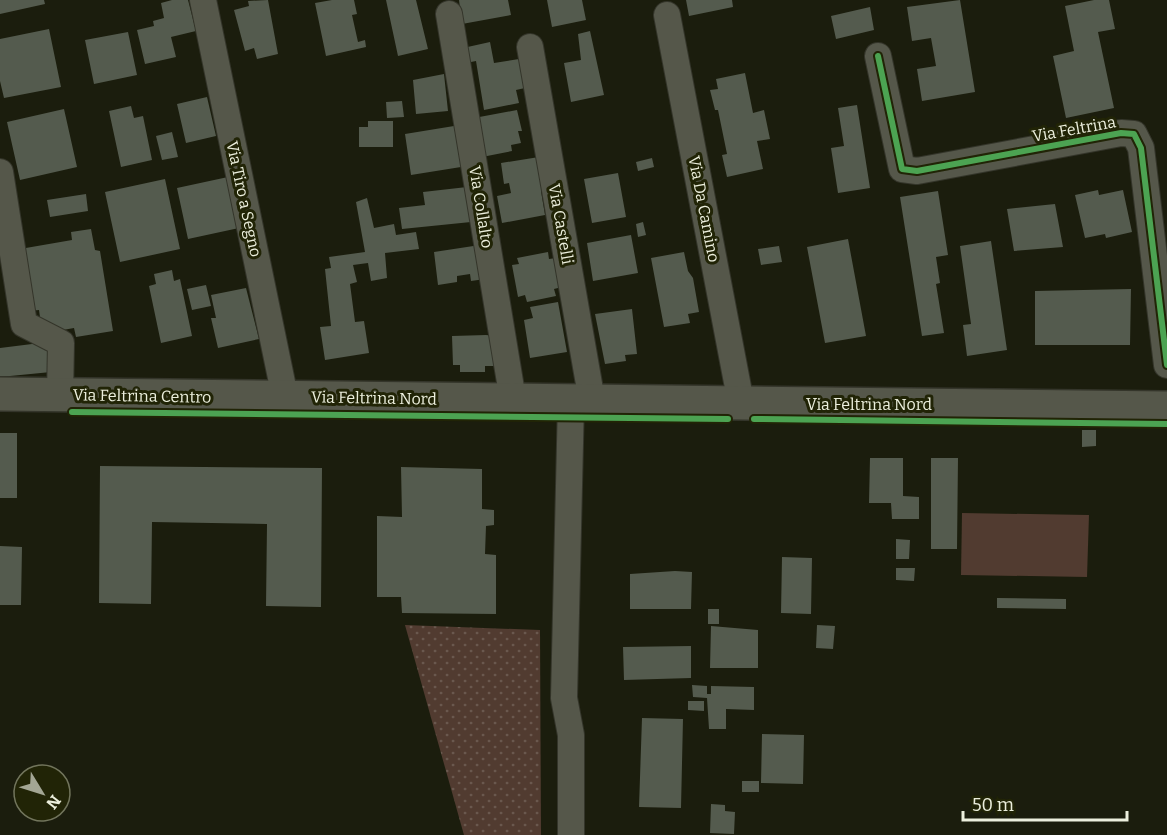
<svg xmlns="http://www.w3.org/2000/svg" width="1167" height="835" viewBox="0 0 1167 835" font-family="Bitter,serif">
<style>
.green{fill:url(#green-dots)}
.pitch{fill:#513b30}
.building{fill:#545b4e}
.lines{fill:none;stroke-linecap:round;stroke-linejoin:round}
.minor-casing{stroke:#34352a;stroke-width:28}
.secondary-casing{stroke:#34352a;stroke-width:36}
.minor{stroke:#55574a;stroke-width:26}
.secondary{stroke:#55574a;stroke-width:33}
.cycleway-casing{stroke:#212406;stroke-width:10}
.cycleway{stroke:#4ca352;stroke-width:6}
.labels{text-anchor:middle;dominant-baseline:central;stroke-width:6;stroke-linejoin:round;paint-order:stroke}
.street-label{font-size:16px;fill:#ecefdd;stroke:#212406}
</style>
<defs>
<pattern id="green-dots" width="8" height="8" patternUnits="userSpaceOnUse" patternTransform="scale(1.5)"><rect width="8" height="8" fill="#513b30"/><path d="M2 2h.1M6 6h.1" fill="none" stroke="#6a584e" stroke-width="1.8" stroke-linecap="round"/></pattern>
</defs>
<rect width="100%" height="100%" fill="#1b1d0d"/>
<path class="green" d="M405 625 540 630 541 835H464Z"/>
<path class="pitch" d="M962 513 1089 515 1087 577 961 575Z"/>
<path class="building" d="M0 0H44L45 4 0 14Z
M172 0H188L196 31 171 37 176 57 145 64 137 30 154 26 153 21 164 18 161 3Z
M268 0 278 54 257 59 254 48 245 51 234 10 249 6 248 1Z
M332 0H354L357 14 352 15 358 42 365 40 366 47 326 56 315 3Z
M386 0H416L428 49 398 56Z
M459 0H508L511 15 462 24Z
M547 0H582L586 20 552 27Z
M686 0H732L733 7 689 16Z
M960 0 975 92 922 101 917 69 936 66 931 38 912 41 907 7Z
M1094 0H1109L1115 29 1098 32 1114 108 1066 118 1053 56 1074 51 1065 6Z
M870 7 874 30 836 39 831 16Z
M49 29 61 87 4 98 0 81V39Z
M590 31 604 95 571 102 564 63 581 60 578 34Z
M128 32 137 75 94 84 85 40Z
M490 42 494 63 519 59 525 88 516 90 519 103 484 110 476 61 466 63 463 48Z
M745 73 753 113 764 110 770 139 757 141 763 169 727 177 722 155 727 154 718 110H715L710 90 718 89 716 79Z
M444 74 448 111 416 114 413 80Z
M207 97 216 136 186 143 177 104Z
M402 101 404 117 387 118 386 102Z
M857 105 870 188 838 193 831 148 844 146 838 108Z
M131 106 134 118 143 116 152 160 121 167 109 111Z
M64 109 77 167 20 180 7 122Z
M517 110 522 131H518L521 143 511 145 512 151 482 157 474 118Z
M368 121H393V147H359V127H368Z
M454 126 461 167 411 175 405 134Z
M172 132 178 157 162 160 156 136Z
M539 157 545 190 541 191 545 215 502 223 497 196 511 193 509 183 504 184 501 163Z
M652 158 654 167 638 171 636 162Z
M618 173 626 217 592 223 584 179Z
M228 177 239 228 188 239 177 188Z
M165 179 180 249 120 262 105 192Z
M467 187 471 222 402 229 399 208 425 205 423 192Z
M1098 190 1099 195 1123 190 1132 232 1106 238 1105 234 1085 238 1075 195Z
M938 191 948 255 936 257 940 283 936 284 944 333 922 336 900 197Z
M86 194 88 211 50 217 47 200Z
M367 198 374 228 394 224 396 235 416 232 419 249 385 253 387 278 371 281 368 263 353 265 357 282 350 284 355 322 364 321 369 353 325 360 320 327 331 326 325 269 331 268 329 257 365 252 356 202Z
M1055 204 1063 247 1014 251 1007 209Z
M643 222 646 235 638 237 636 224Z
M91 229 95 250 100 251 113 331 76 337 74 328 52 332 50 323 41 325 39 310 30 311 20 249 72 240 71 232Z
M631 235 638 273 593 281 587 243Z
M848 239 866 336 825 343 807 247Z
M991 241 1007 350 967 356 963 325 971 324 960 246Z
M480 245 485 279 471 281 470 274 457 276V282L438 285 434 252Z
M779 246 782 262 761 265 758 249Z
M548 252 549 259 556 258 562 287 554 289 556 296 527 302 525 295 518 297 512 265 519 264 517 258Z
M684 252 688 271 693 278 699 312 688 314 690 323 664 327 651 258Z
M172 270 174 281 180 279 192 336 161 343 149 286 156 284 154 274Z
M206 285 211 306 192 310 187 289Z
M246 288 259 339 218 348 211 318H216L211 295Z
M1131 289 1130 345H1035V291Z
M558 302 567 352 530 358 524 320 533 318 530 307Z
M632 309 637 354 625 355 626 361 605 364 595 314Z
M486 335 503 337 504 366H485V372H460V365H453L452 336Z
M48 342 51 372 0 377V348Z
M1082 430H1096V446L1082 447Z
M0 433H17V498H0Z
M870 458H903V496L919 497V519H892L891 503H869Z
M931 458H958L957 549H931Z
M100 466 322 468 321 607 266 606 267 524 152 522 151 604 99 603Z
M401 467 482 469V509L494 510V525L486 526 485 554 496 555V614L402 613 401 597H377V516L402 517Z
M896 539 910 540 909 559H896Z
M0 546 22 547 21 605H0Z
M782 557 812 558 811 614 781 613Z
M896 568H915L914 581 896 580Z
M675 571 692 572 691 609H630V574Z
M997 598 1066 599V609L997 608Z
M708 609H719V624H708Z
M817 625 835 626 833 649 816 648Z
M711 626 758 630V668H710Z
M691 646V678L624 680 623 647Z
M692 685 707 686V694H711V686L754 687V710L726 709V729H709L707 698 693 697Z
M688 701H704V711L688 710Z
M642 718 683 719 681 808 639 807Z
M762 734 804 735 803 784 761 783Z
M742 781H759V792H742Z
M711 804 725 805V811L735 812 734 834 710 833Z"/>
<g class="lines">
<defs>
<path id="minor" d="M203 0 285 397
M449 14 513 400
M667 15 741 403
M530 47 592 401
M878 56 902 169 917 171 1121 133 1134 134 1141 148 1167 365
M0 172 24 324 61 343 60 395
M571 401 564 698 571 735V835"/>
<path id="secondary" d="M0 394 1167 408"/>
</defs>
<use href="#minor" class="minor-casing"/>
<use href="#secondary" class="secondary-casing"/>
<use href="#minor" class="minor"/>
<use href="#secondary" class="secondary"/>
<defs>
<path id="cycleway" d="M878 56 902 169 917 171 1121 133 1134 134 1141 148 1167 365
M72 412 728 419
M754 419 1167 424"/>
</defs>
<use href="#cycleway" class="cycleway-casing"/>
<use href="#cycleway" class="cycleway"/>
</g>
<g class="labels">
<g class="street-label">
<text transform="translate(1074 129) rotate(-10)">Via Feltrina</text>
<text transform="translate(244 199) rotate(78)">Via Tiro a Segno</text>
<text transform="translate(481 207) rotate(81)">Via Collalto</text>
<text transform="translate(704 209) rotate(79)">Via Da Camino</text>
<text transform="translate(561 224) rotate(80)">Via Castelli</text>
<text transform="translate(142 396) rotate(1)">Via Feltrina Centro</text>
<text transform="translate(374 398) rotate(1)">Via Feltrina Nord</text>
<text x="869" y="404">Via Feltrina Nord</text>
</g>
</g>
<g transform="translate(42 793) rotate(128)"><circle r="28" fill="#212406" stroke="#72755c" stroke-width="1.5"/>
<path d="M0-4.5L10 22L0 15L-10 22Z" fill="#a3a694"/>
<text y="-9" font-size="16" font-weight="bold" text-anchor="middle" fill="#ecefdd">N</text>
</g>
<path d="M963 811v9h164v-9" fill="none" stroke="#ecefdd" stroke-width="3"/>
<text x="972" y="811" font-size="18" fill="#ecefdd" stroke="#212406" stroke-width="4.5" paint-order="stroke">50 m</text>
</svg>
